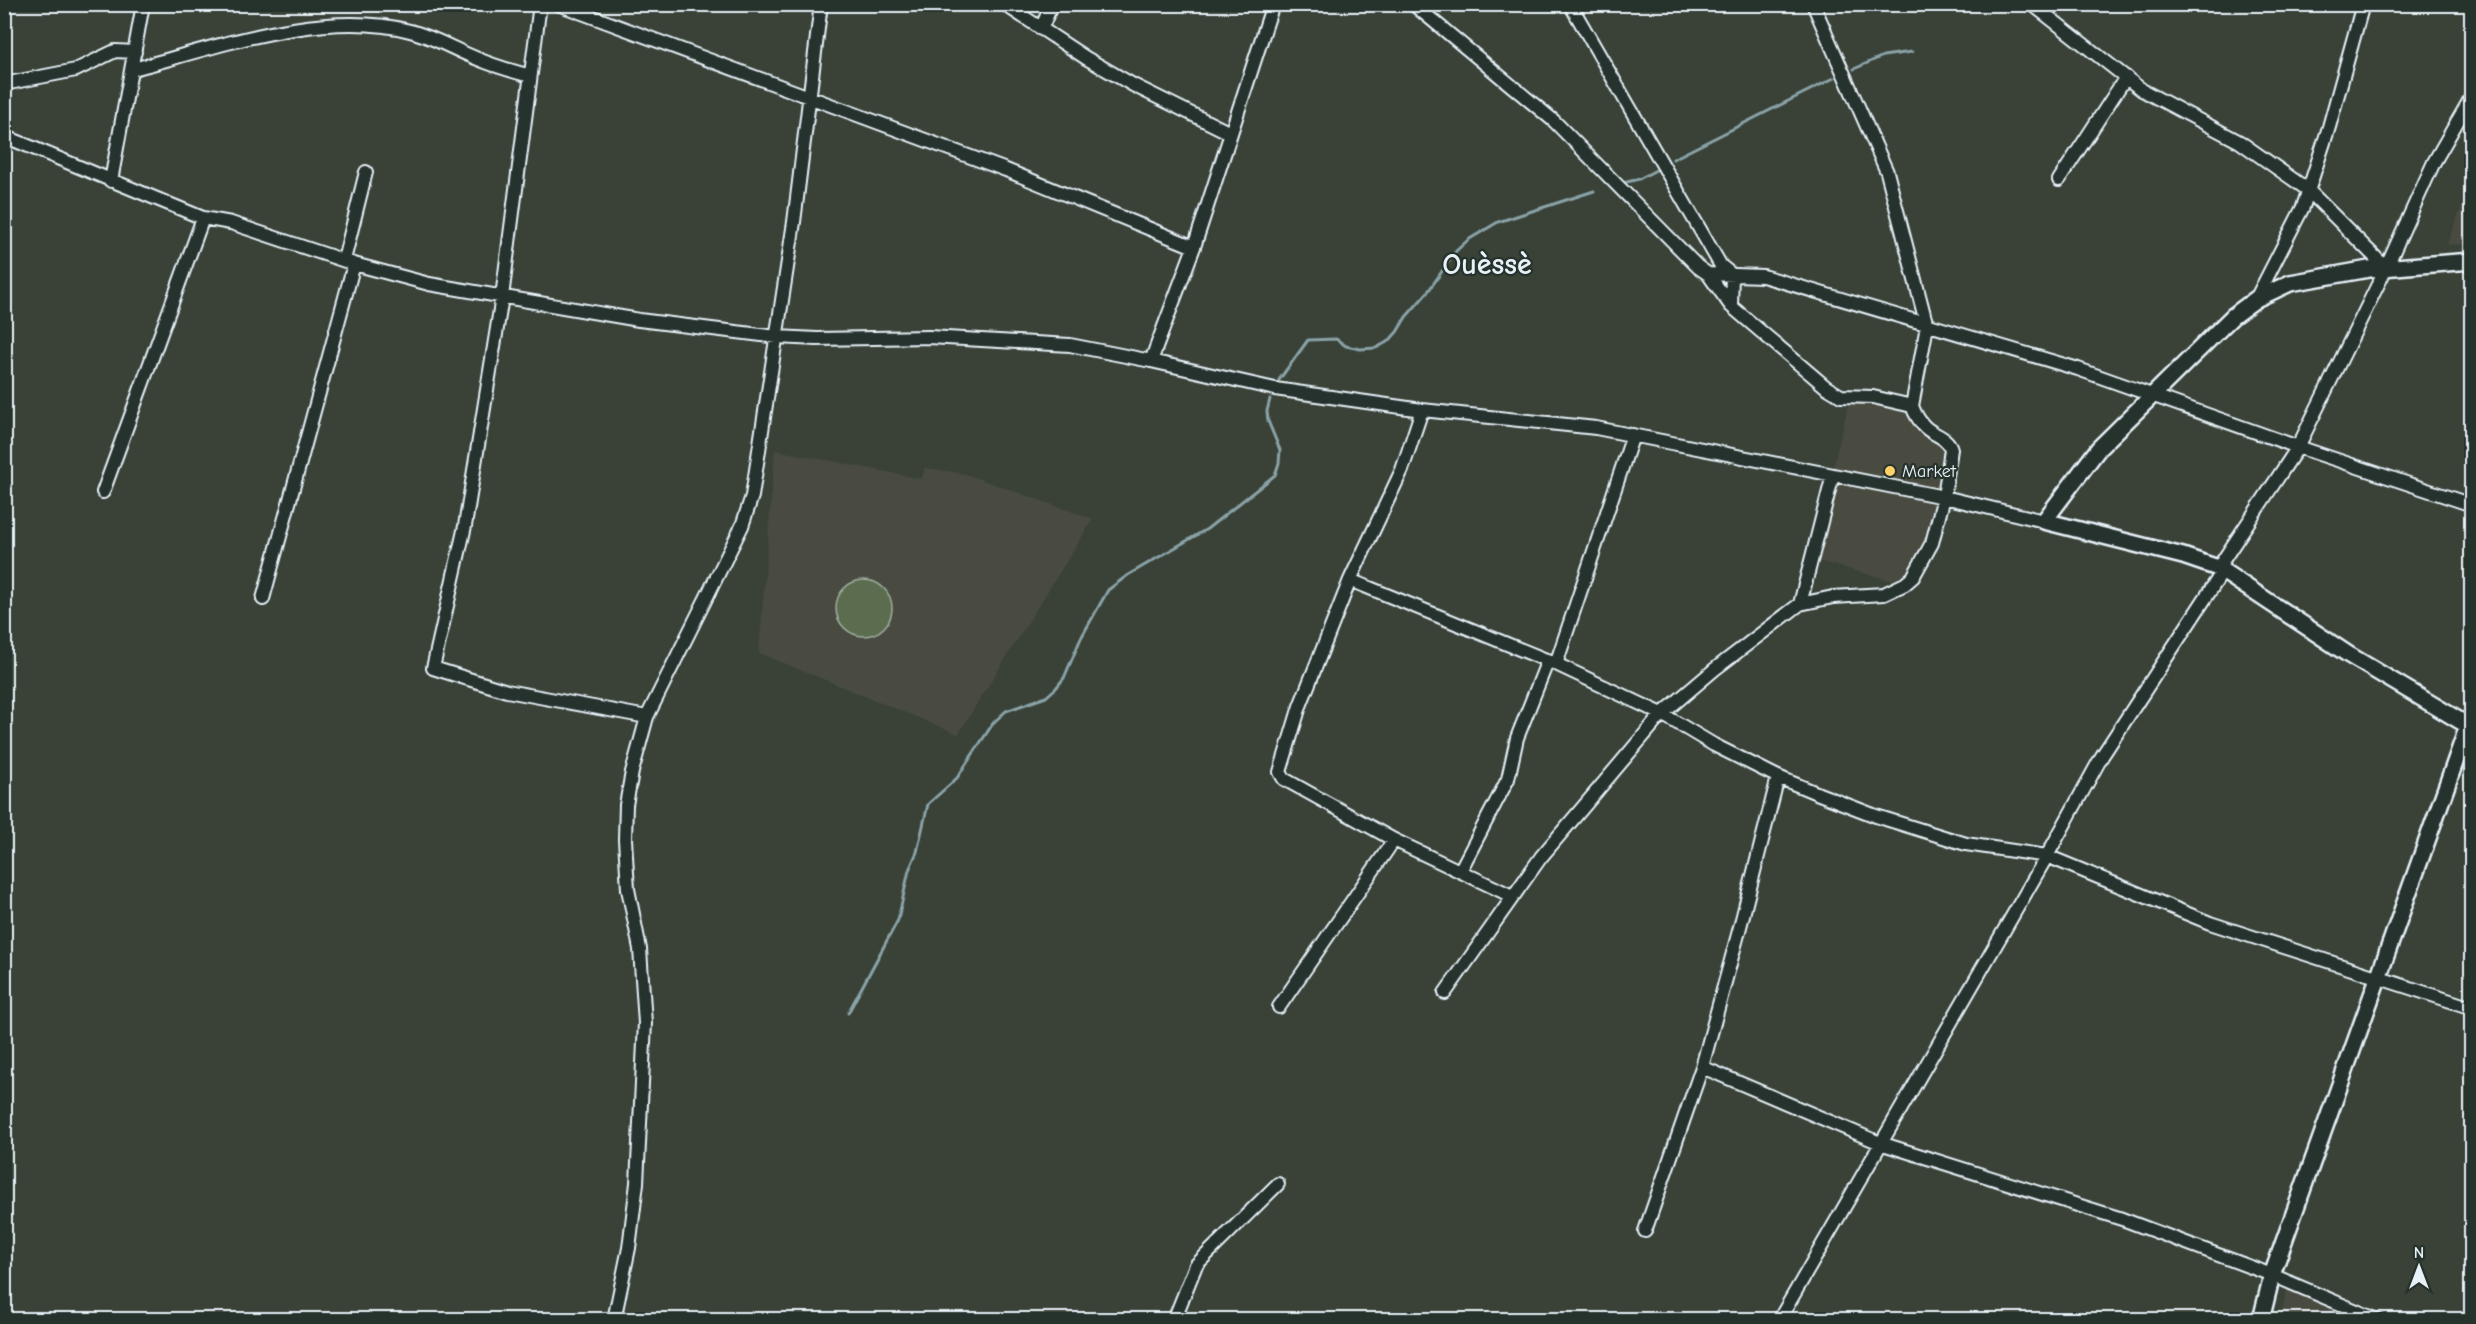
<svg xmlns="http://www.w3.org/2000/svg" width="2476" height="1324" viewBox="0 0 2476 1324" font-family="'Comic Neue',sans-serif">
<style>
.built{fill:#484c40}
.green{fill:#5b6d50;stroke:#a2afa4;stroke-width:1.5}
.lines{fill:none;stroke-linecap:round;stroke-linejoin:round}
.stream{stroke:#8aa3a8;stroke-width:3}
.minor-casing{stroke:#e8f1f8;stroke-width:16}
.major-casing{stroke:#e8f1f8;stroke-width:20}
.minor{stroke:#26332d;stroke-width:12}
.major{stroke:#26332d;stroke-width:15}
.poi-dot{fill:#ffd166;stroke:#26332d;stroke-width:2}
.labels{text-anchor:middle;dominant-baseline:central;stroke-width:4.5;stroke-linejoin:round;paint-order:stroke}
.poi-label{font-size:18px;fill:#e8f1f8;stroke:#26332d;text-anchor:start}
.town-label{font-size:30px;font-weight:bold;fill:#e8f1f8;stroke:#26332d}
</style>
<rect width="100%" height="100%" fill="#3a4238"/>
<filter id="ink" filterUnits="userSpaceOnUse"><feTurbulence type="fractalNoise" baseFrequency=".0167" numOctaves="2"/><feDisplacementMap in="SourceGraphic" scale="12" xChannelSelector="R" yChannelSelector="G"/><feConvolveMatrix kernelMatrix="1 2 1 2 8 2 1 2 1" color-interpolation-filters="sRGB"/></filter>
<g filter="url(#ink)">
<path class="built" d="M2471 184V245L2447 244Z
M1850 398 1912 406 1950 444 1932 543 1905 584 1811 559Z
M775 450 922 479 925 468 965 474 1093 519 958 734 759 653Z
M2287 1289 2359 1319H2280Z"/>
<path class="green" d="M836 608a28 28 0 1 1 56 0a28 28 0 1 1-56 0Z"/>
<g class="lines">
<path class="stream" d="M1854 69 1883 56 1912 52
M1673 159 1834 78
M1623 183 1639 179 1656 170
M1279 380 1308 340 1336 339 1346 346 1360 349 1376 348 1389 341 1397 332 1406 317 1427 293 1456 251 1468 240 1498 222 1594 191
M848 1013 898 920 909 870 917 852 928 804 957 778 994 722 1006 711 1046 697 1056 688 1064 678 1081 638 1108 590 1128 575 1207 529 1275 475 1279 463 1280 450 1268 421 1267 411 1270 399"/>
<defs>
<path id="minor" d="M540 4 502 297 465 526 433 668 507 691 647 717
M558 4 1006 170 1194 247
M1004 4 1086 58 1133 85 1230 133
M1413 4 1554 121 1698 267 1708 274 1763 276 2078 369 2298 447 2472 505
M1570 4 1721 266 1732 275 1731 306
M2032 4 2142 90 2240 142 2308 190 2386 268
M1041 29 1052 4
M133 69C217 47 323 8 410 31 434 37 455 50 478 59 494 66 512 71 530 76
M4 84 76 70 115 51 135 52
M4 136 203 218 231 223 354 264 429 284 639 320 777 337 817 339 929 337 1070 345 1151 361 1275 389 1422 410 1596 428 1944 497 2044 521
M2059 180 2126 77
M111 181 143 4
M344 260 366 172
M1708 274 1731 306 1826 387 1841 396 1873 397 1912 406
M2256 299 2303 207 2329 127 2363 4
M1151 361 1194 247 1273 4
M1422 410 1402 470 1350 580 1300 706 1280 772 1284 779 1394 840 1512 896
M103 492 203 218
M2218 568 2298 447 2386 268 2434 162 2472 96
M1350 580 1556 664 1662 714 1714 745 1778 777 1819 794 1876 816 1966 844 2047 856 2210 923 2472 1008
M263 599 354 264
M1800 604 1833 475
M1556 664 1633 435
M1460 871 1508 779 1517 738 1548 660
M1445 993 1541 857 1662 714 1715 669 1800 604 1833 597 1884 594 1905 584 1913 577 1932 543 1944 497 1951 449C1948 437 1933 435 1925 427 1919 421 1915 414 1912 406L1927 326 1887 172 1813 4
M1279 1007 1394 840
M1702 1067 1880 1143 2122 1219 2272 1275 2378 1320
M1645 1231 1702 1067 1740 927 1778 777
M614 1320 629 1248 637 1183 645 1023 640 949 628 889 625 839 626 805 632 772 647 717 742 526 752 496 794 222 821 4
M1174 1320 1196 1265 1278 1184
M1779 1320 2047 856 2102 756 2223 571"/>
<path id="major" d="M2472 261 2369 269 2290 283 2256 299 2233 316 2099 448 2044 521 2183 556 2218 568 2349 655 2472 728
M2261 1320 2272 1275 2468 726"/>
</defs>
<use href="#minor" class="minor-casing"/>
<use href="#major" class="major-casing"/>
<use href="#minor" class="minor"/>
<use href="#major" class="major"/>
</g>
</g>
<circle class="poi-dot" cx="1890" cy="471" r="6"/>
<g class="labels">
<g class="poi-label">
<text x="1902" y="471">Market</text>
</g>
<g class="town-label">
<text x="1487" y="264">Ouèssè</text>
</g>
</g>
<rect width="2476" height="1324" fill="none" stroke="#26332d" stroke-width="24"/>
<rect x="12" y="12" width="2452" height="1300" fill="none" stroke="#e8f1f8" stroke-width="2" filter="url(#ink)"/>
<g transform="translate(2419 1267)" stroke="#26332d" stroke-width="4.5" paint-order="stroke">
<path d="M0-4.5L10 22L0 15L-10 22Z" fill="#e8f1f8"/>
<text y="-9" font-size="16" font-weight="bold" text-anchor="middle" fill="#e8f1f8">N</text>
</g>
</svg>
